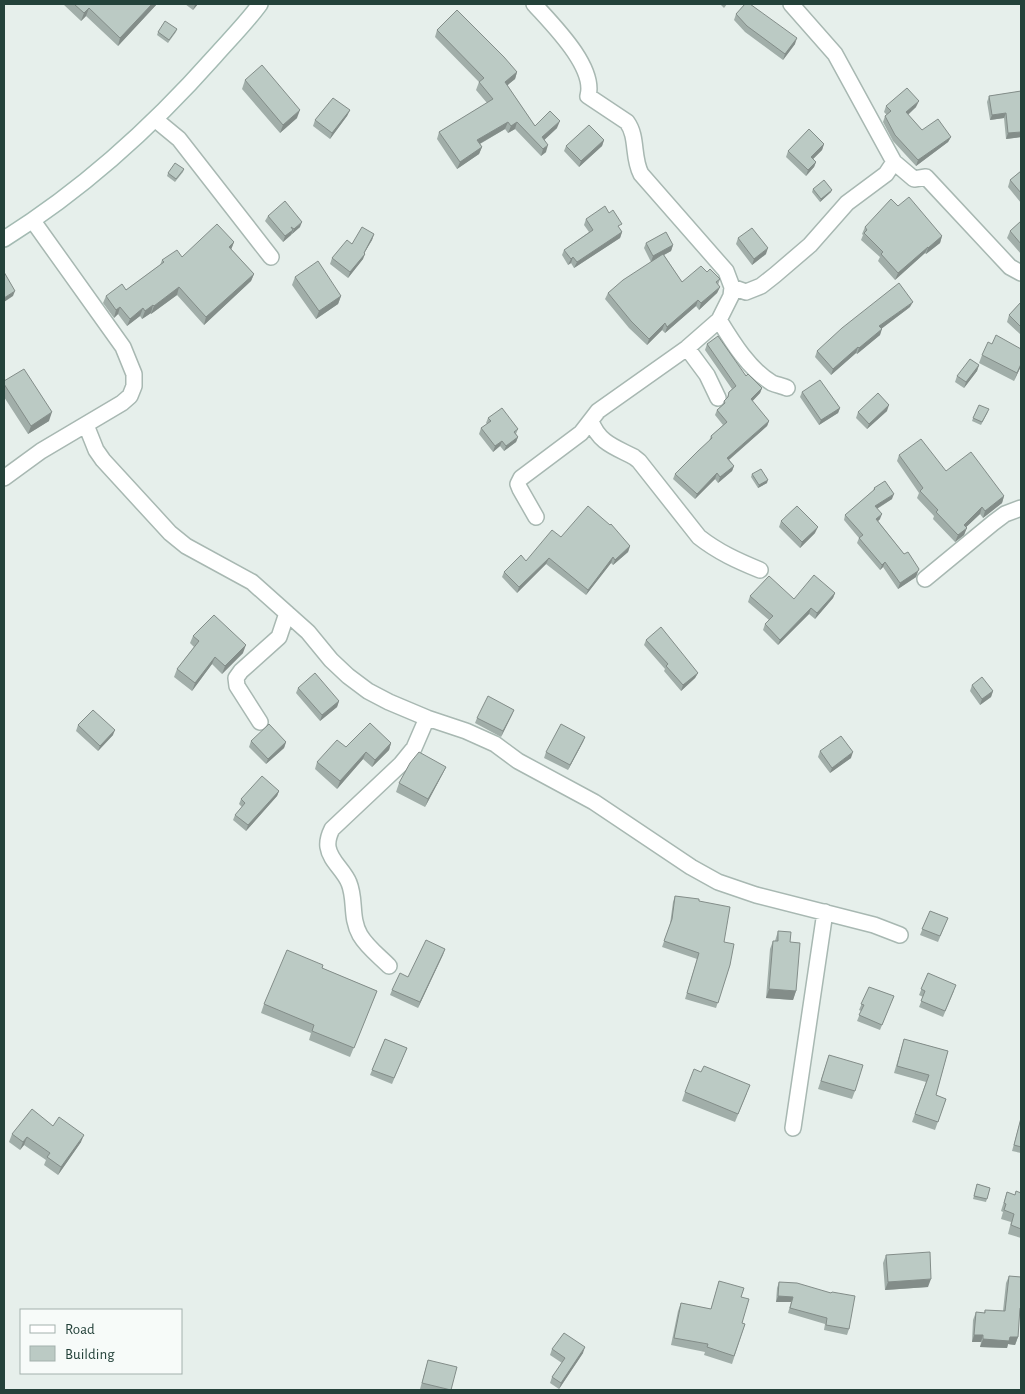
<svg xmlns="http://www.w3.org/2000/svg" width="1025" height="1394" viewBox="0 0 1025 1394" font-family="'Alegreya Sans',sans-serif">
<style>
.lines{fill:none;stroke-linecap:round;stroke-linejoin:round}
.street-casing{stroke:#a8b8b2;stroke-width:18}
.secondary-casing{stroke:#a4bbb3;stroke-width:18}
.street{stroke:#fff;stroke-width:15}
.secondary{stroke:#fff;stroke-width:15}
.wall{fill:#a1aea9}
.shaded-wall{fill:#838d89}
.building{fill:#bbcac4;stroke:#838d89}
</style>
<rect width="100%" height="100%" fill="#e6efeb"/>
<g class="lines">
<defs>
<path id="street" d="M534 4C552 24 596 67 588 96L627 122C638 137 632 157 641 174L726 271 732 287 731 296 719 320 687 348 598 411 581 433 521 478 518 484 520 489 536 517
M791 4 835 54 894 162 914 179 926 177 1010 267 1021 273
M156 120 179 139 271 257
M732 287 746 292 761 286 775 275 810 245 847 203 886 174 894 162
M719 320C733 343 749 369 772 383 777 385 783 386 787 388
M687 348 707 375 718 398
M591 421C599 443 615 447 634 457L639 461 699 537C718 552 738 561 760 570
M86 425 96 450 103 460 170 533 186 546 252 582 308 632 331 660 348 676 368 691 389 702 427 718 466 731 495 744 518 761 594 802 691 867 718 882 756 895 874 925 900 935
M4 478 41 451 122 403 130 396 134 386V374L123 347 33 221
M925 579 993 523 1005 514 1021 508
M260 722 237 686 236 678 241 671 279 637 287 613
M389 966C379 956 367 947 360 935 350 917 356 900 349 883 344 870 330 861 328 847 327 840 329 835 332 829L401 764 414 748 427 718
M793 1128 825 912"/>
<path id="secondary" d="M4 239C84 189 153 126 215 56 230 39 247 22 260 4"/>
</defs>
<use href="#street" class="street-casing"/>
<use href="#secondary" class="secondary-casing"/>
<use href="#street" class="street"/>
<use href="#secondary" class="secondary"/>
</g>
<path class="wall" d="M63 4H157L118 46 86 16 81 21Z
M185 4H198L193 10Z
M720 4H727L724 8Z
M736 14 795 44 783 60 745 32 734 20Z
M177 29 176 32 168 43 157 35 158 32Z
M437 30 517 72 515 79 507 85 535 126 557 128 544 140 546 152 541 156 515 129 508 133 505 129 480 144 482 147 479 154 457 169 437 139 439 132 487 103 476 90 479 82 435 37Z
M245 80 297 118 280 133 242 89Z
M1021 91V137L1006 139 1004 118 990 120 987 102 989 96Z
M886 106 916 107 908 115 922 130 951 137 948 142 916 166 893 141 883 122 885 116 887 115 884 112Z
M350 110 347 116 330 139 313 126 315 120Z
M604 140 602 146 579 167 564 151 566 146Z
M824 144 822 150 813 159 816 162 814 167 806 176 786 157 788 151Z
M184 169 183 172 175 182 167 176 168 173Z
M1021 171V203L1008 187 1010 180Z
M813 189 831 192 820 202 812 192Z
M898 206 942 236 940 243 926 254 925 253 895 280 878 261 880 257 861 240 863 235 862 234 865 227Z
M268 216 300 227 283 242 265 221Z
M586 219 620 229 622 232 620 238 574 268 571 263 568 265 562 255 564 250 589 232 584 225Z
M1021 221V254L1007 238 1010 231Z
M374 234 372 240 364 253 363 259 348 278 330 264 332 258 352 244Z
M738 238 766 254 752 265 736 244Z
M234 242 231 249 254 274 251 281 204 325 177 295 151 314V313L142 319 140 316 127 326 118 314 114 318 103 303 106 296 126 290 160 265 162 260 182 257Z
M646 243 673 245 671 251 664 255 682 282 707 272 720 279 718 285 720 287 717 293 699 310 696 306 665 333 662 330 647 345 629 328 605 299 608 293 651 262 644 248Z
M295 277 341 296 338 304 316 319 292 285Z
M1021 302V335L1007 322 1009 315Z
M910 307 881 329 880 335 857 354 856 353 831 375 815 357 817 351Z
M707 344 762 388 760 393 752 401 769 421 767 426 729 460 734 466 732 471 718 483 715 479 695 499 673 479 675 474 709 441 711 436 723 425 715 415 717 410 722 405 724 401 727 398 729 392 732 389 705 350Z
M982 355 1021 366 1014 381 979 363Z
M979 365 977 371 964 388 955 382 957 376Z
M4 381 49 421 28 434 4 397Z
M802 392 840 408 838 413 819 425 800 397Z
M887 411 867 429 856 418 858 412Z
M988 412 981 425 972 421 973 418Z
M488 418 518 429 516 434 518 437 516 442 504 451 500 446 493 452 479 434 481 428 487 424 486 423Z
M899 455 946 471 1004 496 1002 503 983 518 980 514 966 527 964 535 955 542 933 519 934 516 917 498 919 493 897 461Z
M752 474 767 483 758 488 751 477Z
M874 488 892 499 877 509 880 519 878 521 904 554 919 569 916 577 898 589 883 567 880 570 857 543 859 538 844 520 845 515 873 491Z
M781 521 815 533 800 548 779 527Z
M561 537 630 546 628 552 613 565 611 563 586 595 546 564 517 593 502 577 504 572 526 561Z
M835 593 833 598 815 619 809 614 778 645 763 630 765 624 769 620 748 602 750 596 794 599Z
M193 636 243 653 222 674 212 664 192 691 174 677 177 669 194 647 190 643Z
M646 640 698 673 695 678 681 691 664 671 665 669 644 645Z
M972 685 993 691 991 697 980 705 970 691Z
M298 688 339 701 337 707 320 721 296 693Z
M514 710 501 737 475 723 477 718Z
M78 725 113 735 98 751 76 731Z
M585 737 583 742 568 770 544 758 546 752Z
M251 741 286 742 284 748 266 764 249 747Z
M391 743 389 750 372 767 363 759 337 789 315 769 317 762Z
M820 751 851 758 830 773 818 757Z
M446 767 442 775 425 807 396 792 399 783Z
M279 791 277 796 246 831 233 820 235 815 242 807 239 804 241 799Z
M675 896 724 942 730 965 716 1008 685 999 697 959 662 947 670 924 673 902Z
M930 911 948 918 938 942 920 935Z
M778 931 790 942 796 991 793 1000 766 998 770 949 773 941H775Z
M445 949 418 1008 390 995 392 990 408 977Z
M322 968 377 991 350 1057 309 1040 311 1033 261 1013 264 1004Z
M928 973 954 991 943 1017 919 1007 923 997 919 995Z
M869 987 894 996 880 1030 857 1021 861 1011 859 1010Z
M385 1039 407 1048 392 1084 370 1075Z
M904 1039 948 1051 936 1095 946 1099 935 1130 912 1122 926 1082 894 1073Z
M829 1055 855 1091 852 1099 818 1089Z
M685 1092 747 1093 735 1122 682 1101Z
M1021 1118V1153L1012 1151Z
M12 1134 81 1142 58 1175 44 1165 46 1160 24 1145 20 1150 9 1142Z
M977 1184 990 1188 986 1202 973 1199Z
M1007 1192 1014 1195 1021 1193V1238L1008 1234 1011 1222 1001 1219 1003 1212 1001 1211Z
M886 1255 928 1287 885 1290 883 1263Z
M1009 1276 1019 1315 1018 1337 1015 1345 1008 1344 1007 1348 980 1347 981 1342H972L973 1320 976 1312 984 1313 985 1310 1003 1311 1006 1283Z
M719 1281 741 1297 742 1323 745 1324 732 1364 704 1355 705 1352 671 1345 678 1311 681 1303 711 1309Z
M779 1282 831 1293 849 1329 847 1335 824 1330 825 1324 788 1313 791 1302H776L777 1288Z
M552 1349 583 1353 559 1389 550 1383 552 1377 562 1363 550 1355Z
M428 1360 451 1390H426L420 1389Z"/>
<path class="shaded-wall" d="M152 4H157L118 46 120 38Z
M196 4H198L193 10 195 5Z
M89 8 86 16 81 21 84 13Z
M797 38 795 44 783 60 785 54Z
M517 72 515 79 503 89 505 82Z
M919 101 916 107 904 118 906 112Z
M300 110 297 118 280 133 283 125Z
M350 110 347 116 330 139 332 133Z
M1006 113 1004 118 990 120 992 115Z
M560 121 557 128 540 144 542 137Z
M508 122 505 129 474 147 477 140Z
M517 122 515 129 508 133 511 126Z
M1021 132V137L1006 139 1008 133Z
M951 137 948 142 916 166 918 160Z
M604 140 602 146 579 167 581 161Z
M824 144 822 150 809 163 811 157Z
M548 145 546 152 541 156 543 149Z
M482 147 479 154 457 169 460 162Z
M816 162 814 167 806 176 808 170Z
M832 190 831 192 820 202 821 199Z
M302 222 300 227 292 234 294 229Z
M293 230 291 235 283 242 285 236Z
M622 232 620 238 574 268 577 262Z
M374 234 372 240 362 257 365 254 363 259 348 278 350 272 364 253Z
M942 236 940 243 926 254 928 248Z
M234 242 231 250 229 247Z
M673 245 671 251 651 262 653 256Z
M928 247 925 253 895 280 898 273Z
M768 248 766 254 752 265 754 259Z
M573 257 571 263 568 265 571 259Z
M254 274 251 281 204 325 206 317Z
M179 287 177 295 151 314 154 306Z
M720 287 717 293 699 310 701 303Z
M15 291 13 296 4 302V298Z
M341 296 338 304 316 319 319 311Z
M698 300 696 306 665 333 667 327Z
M913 302 910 307 877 332 879 326Z
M153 305 151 313 142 319 145 311Z
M120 307 118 314 114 318 116 310Z
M143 308 140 316 127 326 130 319Z
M665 323 662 330 647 345 649 339Z
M882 329 880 335 857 354 859 348Z
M858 347 856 353 831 375 833 369Z
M1021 364V366L1014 381 1017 373Z
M979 365 977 371 964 388 966 382Z
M762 388 760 393 749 405 751 399Z
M889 405 887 411 867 429 869 424Z
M840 408 838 413 819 425 821 420Z
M52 412 49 421 28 434 31 426Z
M769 421 767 426 725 463 727 458Z
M518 437 516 442 504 451 506 446Z
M502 441 500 446 493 452 495 446Z
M734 466 732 471 718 483 720 477Z
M717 473 715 479 695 499 697 494Z
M768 480 767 483 758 488 759 485Z
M894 494 892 499 873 511 875 506Z
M1004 496 1002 503 983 518 985 511Z
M982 507 980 514 961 532 964 525Z
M882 514 880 519 874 525 876 519Z
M818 527 815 533 800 548 802 542Z
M967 528 964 535 955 542 958 535Z
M630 546 628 552 613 565 615 560Z
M613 557 611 563 586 595 588 590Z
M549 558 546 564 517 593 519 587Z
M885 562 883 567 880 570 882 565Z
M918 571 916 577 898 589 900 583Z
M835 593 833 598 815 619 817 613Z
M811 608 809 614 778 645 780 640Z
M246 645 243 653 222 674 225 666Z
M215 657 212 664 192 691 195 683Z
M698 673 695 678 681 691 683 685Z
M993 691 991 697 980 705 982 699Z
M339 701 337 707 320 721 322 715Z
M514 710 512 715 501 737 503 731Z
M115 730 113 735 98 751 100 746Z
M585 737 583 742 568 770 570 765Z
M286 742 284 748 266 764 268 759Z
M391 743 389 750 372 767 375 760Z
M366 752 363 759 337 789 340 781Z
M853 752 851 758 830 773 832 768Z
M446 767 442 775 425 807 428 799Z
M279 791 277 796 246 831 248 825Z
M445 949 443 955 418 1008 420 1002Z
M769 989 796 991 793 1000 766 998Z
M84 1135 81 1142 58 1175 61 1167Z
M27 1137 24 1145 20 1150 23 1142Z
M931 1279 928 1287 885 1290 888 1282Z
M778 1296 793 1297 791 1302H776Z
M1020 1308H1021V1315H1017Z
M974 1335H983L981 1342H972Z
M1010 1337H1018L1015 1345 1008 1344 1007 1348 980 1347 983 1339Z
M585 1347 583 1353 559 1389 561 1383Z"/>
<path class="building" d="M74 4H152L120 38 89 8 84 13Z
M745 4H750L797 38 785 54 747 26 736 14Z
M457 10 504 57 517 72 505 82 535 126 550 111 560 121 542 137 548 145 543 149 517 122 511 126 508 122 477 140 482 147 460 162 439 132 493 99 479 82 484 78 437 30Z
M165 21 177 29 169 40 158 32Z
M262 65 300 110 283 125 245 80Z
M907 88 919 101 906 112 922 130 938 119 951 137 918 160 895 135 885 116 891 111 886 106Z
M1021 91V132L1008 133 1006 113 992 115 989 96Z
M333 98 350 110 332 133 315 120Z
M589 125 604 140 581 161 566 146Z
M809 129 824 144 811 157 816 162 808 170 788 151Z
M175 163 184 169 176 179 168 173Z
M1021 171V193L1010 180Z
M824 180 832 190 821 199 813 189Z
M909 197 942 236 928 248V247L898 273 881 254 883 252 864 233 867 230 865 227 891 199 898 206Z
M285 201 302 222 294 229 291 227 293 230 285 236 268 216Z
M605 206 609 213 613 210 622 224 618 226 622 232 577 262 573 257 571 259 564 250 593 230 586 219Z
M1021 221V244L1010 231Z
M217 224 234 242 229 247 254 274 206 317 179 287 154 306 153 305 145 311 143 308 130 319 120 307 116 310 106 296 122 284 126 290 164 262 162 260 177 250 182 257Z
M362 227 374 234 364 253 365 254 350 272 332 258 347 240 352 244Z
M752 228 768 248 754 259 738 238Z
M666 232 673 245 653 256 646 243Z
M663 254 682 282 701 266 707 272 710 269 720 279 716 282 720 287 701 303 698 300 667 327 665 323 649 339 631 321 608 293 623 280Z
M318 261 341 296 319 311 295 277Z
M4 272 15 291 4 298Z
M899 283 913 302 879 326 882 329 859 348 858 347 833 369 817 351 842 328Z
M1021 302V327L1009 315Z
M996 335 1021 349V364L1017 373 982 355 988 342 992 344Z
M718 336 746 376 748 374 762 388 751 399 769 421 727 458 734 466 720 477 717 473 697 494 675 474 698 451 712 438 711 436 727 422 717 410 725 403 724 401 728 397 729 392 736 386 707 344Z
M970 359 979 365 966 382 957 376Z
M24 369 52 412 31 426 4 384V381Z
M820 380 840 408 821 420 802 392Z
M878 393 889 405 869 424 858 412Z
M979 405 989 409 982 422 973 418Z
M502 408 518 429 514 432 518 437 506 446 502 441 495 446 481 428 491 421 488 418Z
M921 439 946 471 971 452 1004 496 985 511 982 507 964 525 967 528 958 535 936 512 938 510 920 491 923 488 899 455Z
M761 469 768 480 759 485 752 474Z
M885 481 894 494 875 506 882 514 876 519 904 554 908 552 919 569 918 571 900 583 885 562 882 565 859 538 863 535 845 515 875 489 874 488Z
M588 506 610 525 611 524 630 546 615 560 613 557 588 590 549 558 519 587 504 572 521 555 526 561 552 530 561 537Z
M797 506 818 527 802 542 781 521Z
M814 575 835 593 817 613 811 608 780 640 765 624 773 616 750 596 769 576 794 599Z
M214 615 246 645 225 666 215 657 195 683 177 669 199 641 193 636Z
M661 627 698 673 683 685 666 666 668 664 646 640Z
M315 673 339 701 322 715 298 688Z
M982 677 993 691 982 699 972 685Z
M488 696 514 710 503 731 477 718Z
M93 710 115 730 100 746 78 725Z
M370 723 391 743 375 760 366 752 340 781 317 762 337 740 346 747Z
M269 724 286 742 268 759 251 741Z
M561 724 585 737 570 765 546 752Z
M841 736 853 752 832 768 820 751Z
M419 752 446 767 428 799 399 783 410 763Z
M262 776 279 791 248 825 235 815 245 803 241 799Z
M675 896 699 899V901L730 907 724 942 734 944 730 965 718 1003 687 993 699 953 664 941 672 919Z
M930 911 948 918 940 936 922 929Z
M778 931 791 932 790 942 800 943 796 991 769 989 773 941H778Z
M426 940 445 949 420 1002 392 990 400 973 408 977Z
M287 950 323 965 322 968 377 991 354 1048 312 1031 314 1025 264 1004Z
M928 973 956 985 945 1011 921 1001 925 991 921 989Z
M869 987 894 996 882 1025 859 1015 864 1005 861 1004Z
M385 1039 407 1048 394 1078 372 1070Z
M904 1039 948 1051 936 1095 946 1099 938 1122 915 1114 929 1075 897 1066Z
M829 1055 863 1065 855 1091 821 1081Z
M704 1066 750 1085 738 1114 685 1092 694 1069 701 1072Z
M32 1109 53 1126 59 1117 84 1135 61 1167 47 1157 50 1153 27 1137 23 1142 12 1134Z
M1021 1118V1147L1014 1145Z
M977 1184 990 1188 987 1199 974 1196Z
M1016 1191 1021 1193V1229L1011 1225 1014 1214 1004 1210 1006 1204 1004 1203 1007 1192 1015 1195Z
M930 1252 931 1279 888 1282 886 1255Z
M1009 1276 1021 1277V1308H1020L1018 1337H1010L1009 1341 983 1339V1335H974L976 1312 985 1313V1310L1005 1311Z
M719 1281 744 1288 741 1297 749 1299 742 1323 745 1324 734 1356 707 1347 708 1344 674 1338 681 1303 711 1309Z
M779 1282 797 1283 831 1293 832 1292 855 1296 849 1329 826 1325 827 1318 790 1308 793 1297 778 1296Z
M564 1333 585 1347 561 1383 552 1377 565 1358 552 1349Z
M428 1360 457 1367 451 1390 422 1383Z"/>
<rect width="1025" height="1394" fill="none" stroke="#24423a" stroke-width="10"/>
<rect x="20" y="1309" width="162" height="65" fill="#f7fbf9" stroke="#a3b1ad"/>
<rect x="30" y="1325" width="25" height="8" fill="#ffffff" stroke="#a3b1ad"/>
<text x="65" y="1334" font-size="15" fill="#24423a">Road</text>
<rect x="30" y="1346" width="25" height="15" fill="#bbcac4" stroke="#a3b1ad"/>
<text x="65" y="1359" font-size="15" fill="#24423a">Building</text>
</svg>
